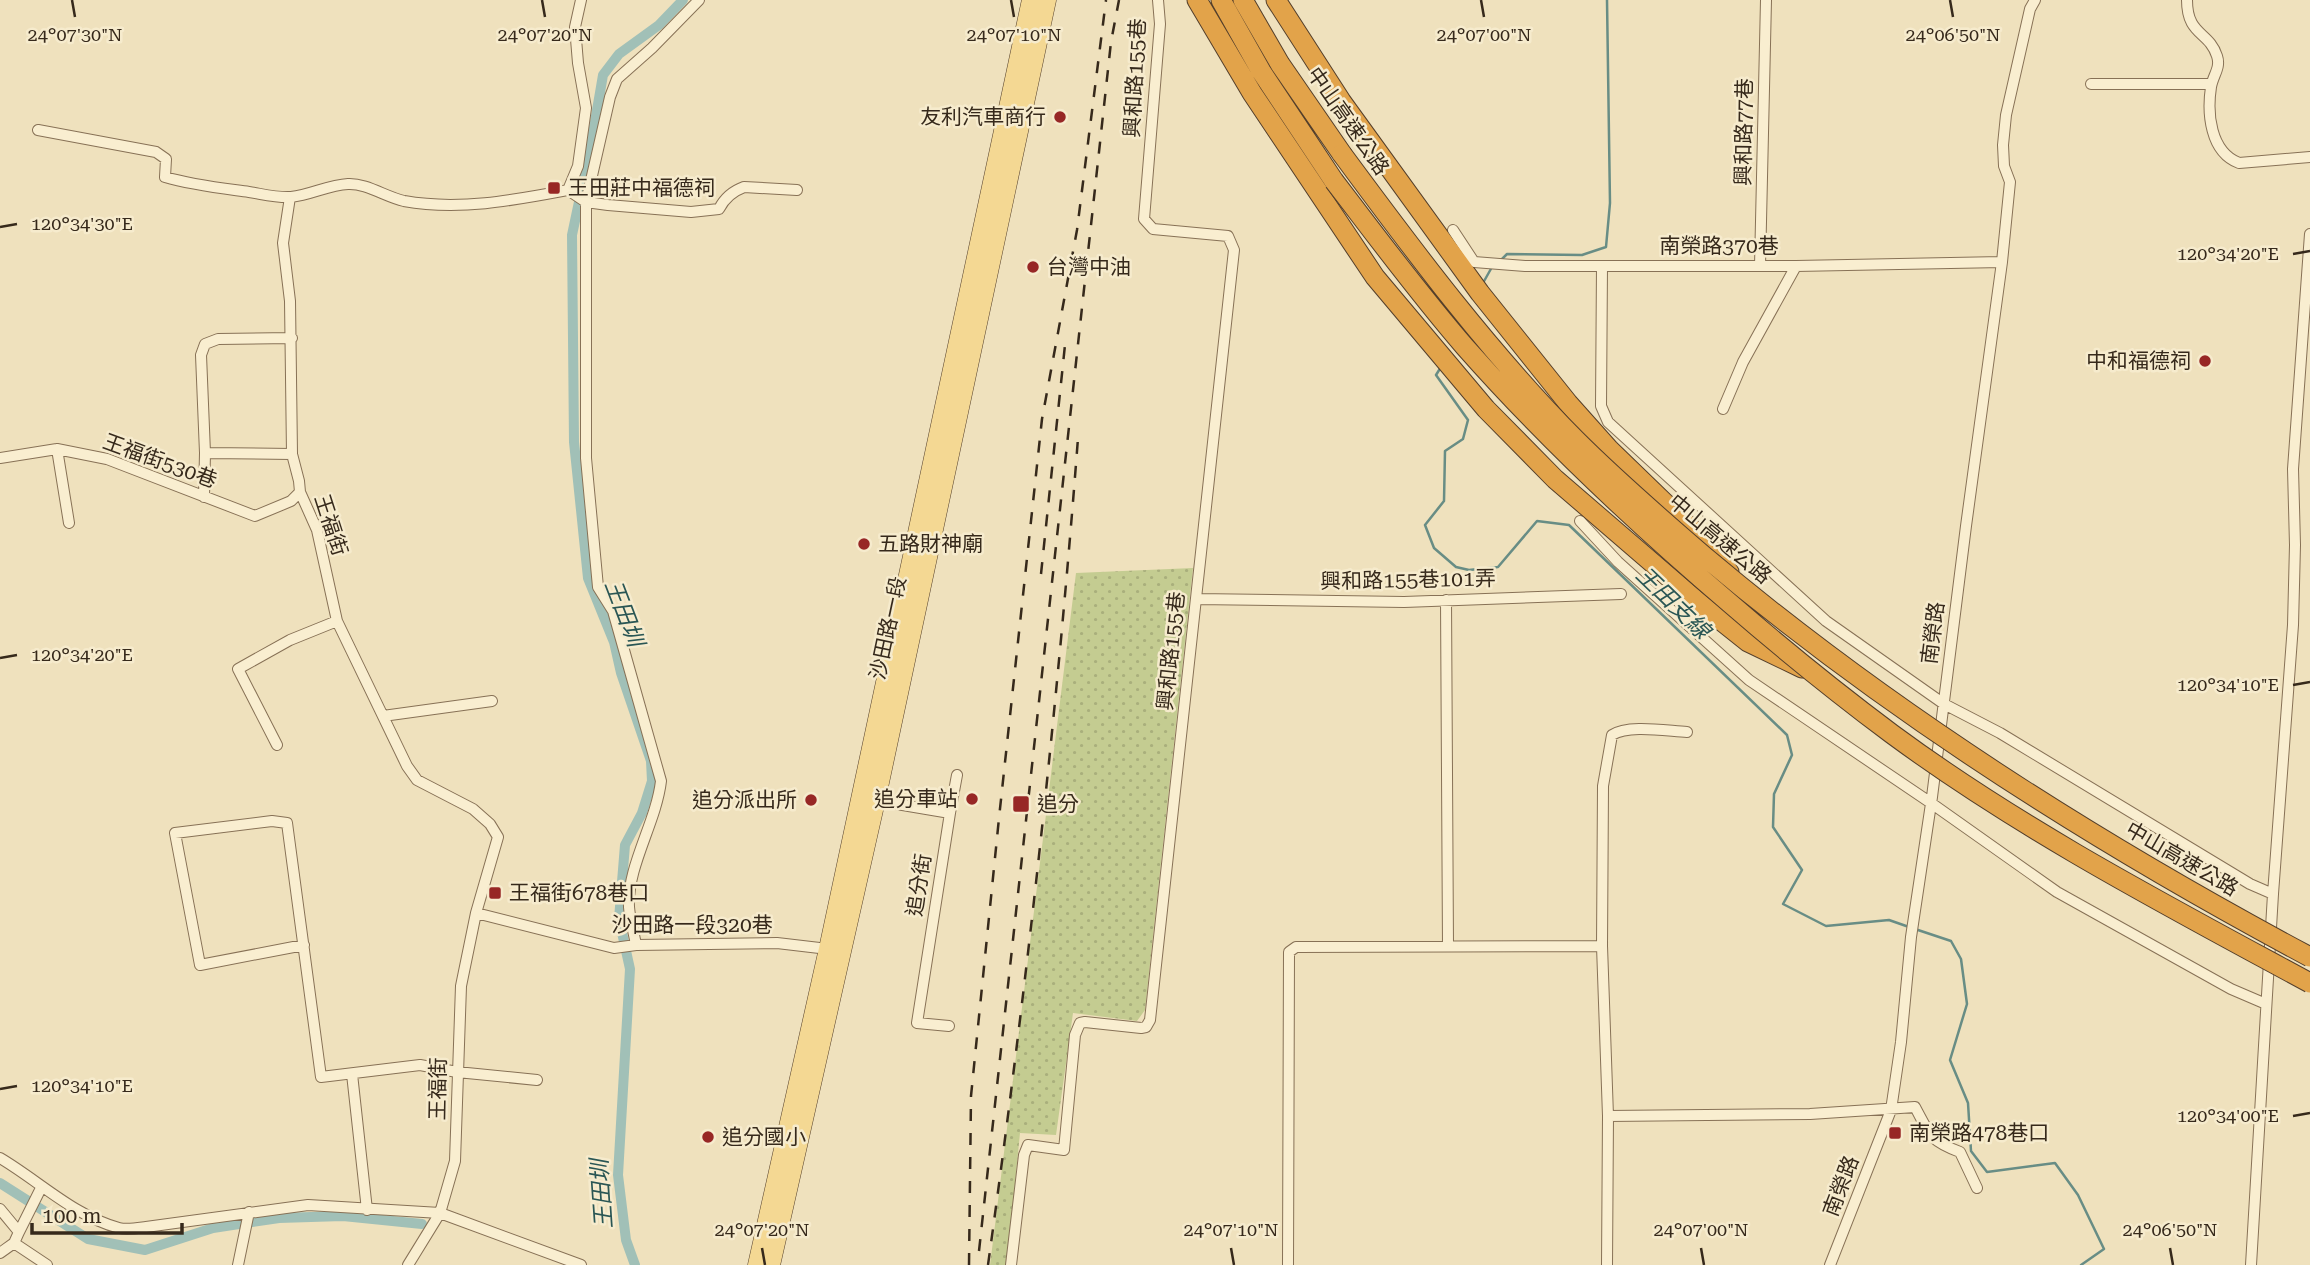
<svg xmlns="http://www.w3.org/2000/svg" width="2310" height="1265" viewBox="0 0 2310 1265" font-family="'Roboto Serif','Noto Sans TC',serif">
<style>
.grass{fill:url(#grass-dots)}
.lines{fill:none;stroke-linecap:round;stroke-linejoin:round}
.stream{stroke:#688d85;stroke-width:2.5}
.canal{stroke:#a1c0b7;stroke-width:10}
.minor-casing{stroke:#877156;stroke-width:12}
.primary-casing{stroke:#543f2b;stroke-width:19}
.motorway-casing{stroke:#543f2b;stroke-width:21}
.minor{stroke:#f9eed0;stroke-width:10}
.primary{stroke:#f4d893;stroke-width:18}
.motorway{stroke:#e2a34a;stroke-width:19}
.rail{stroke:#36291b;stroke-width:2.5;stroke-dasharray:12 12;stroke-linecap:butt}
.motorway-bridge-casing{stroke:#543f2b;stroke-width:21;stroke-linecap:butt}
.motorway-bridge{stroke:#e2a34a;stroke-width:19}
.ticks{fill:none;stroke:#36291b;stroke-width:2.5}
.poi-dot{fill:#972725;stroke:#f6ebcd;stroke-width:2.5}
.labels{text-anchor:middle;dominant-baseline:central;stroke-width:5;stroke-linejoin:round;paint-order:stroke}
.street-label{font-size:21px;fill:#36291b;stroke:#f6ebcd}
.poi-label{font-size:21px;fill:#36291b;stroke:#f6ebcd;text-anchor:start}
.water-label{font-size:23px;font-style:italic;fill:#2a5654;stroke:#f6ebcd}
.ticks-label{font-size:18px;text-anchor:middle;fill:#36291b;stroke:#f6ebcd;stroke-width:5;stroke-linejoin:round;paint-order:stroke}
</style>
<defs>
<pattern id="grass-dots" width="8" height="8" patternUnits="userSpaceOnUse" patternTransform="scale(1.75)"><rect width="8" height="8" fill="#c4cc91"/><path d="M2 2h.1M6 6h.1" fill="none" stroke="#a9af7c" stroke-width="1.8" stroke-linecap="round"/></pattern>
</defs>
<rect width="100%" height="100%" fill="#efe1bd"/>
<path class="grass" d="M1193 568 1145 1010 1137 1021 1073 1013 1056 1135 1020 1133 1007 1265H990L1076 573Z"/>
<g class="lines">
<path class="stream" d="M1500 261 1507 254 1582 255 1606 247 1610 203 1607 0
M1483 283 1492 267
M1441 367 1436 375 1468 420 1463 439 1445 451 1444 501 1425 525 1434 548 1456 567 1469 570 1498 567 1537 521 1569 525 1787 735 1792 755 1774 794 1773 827 1802 870 1783 904 1826 926 1889 920 1909 927
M1915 929 1951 941 1961 959 1967 1004 1950 1060 1968 1103 1971 1151 1987 1172 2055 1163 2078 1195 2104 1249 2081 1265"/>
<path class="canal" d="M0 1183 88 1239 145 1250 213 1228 279 1218 343 1216 422 1224
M635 1265 626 1240 618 1175 630 969 619 919 625 845 642 813 652 781 651 761 621 673 614 642 588 578 574 442 572 235 591 145 603 75 619 54 659 25 683 0"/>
<defs>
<path id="minor" d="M2187 0C2187 36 2209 31 2217 56 2221 68 2213 75 2211 87 2207 113 2210 152 2239 163L2310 157
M2091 84H2211
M38 130 156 152 166 159 165 177C192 185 220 188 249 192 262 194 277 198 291 197 311 195 328 185 348 184 366 183 386 197 404 201 459 211 515 200 568 190
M568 190 586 202 608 205 691 212 719 209C724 199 733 191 744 187L797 190
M568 190 578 166 586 108 578 63 575 27 581 0
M290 197 283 243 290 301 292 454 299 481 300 492 317 530 337 621 407 766 417 780 473 809 490 824 498 837 476 913 461 986 455 1161 440 1213 408 1265
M1453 230 1474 262 1525 266H1796L2002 262
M1602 266 1601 406 1608 422 1826 621 1944 704 2000 733 2250 884 2273 894
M1760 266 1766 0
M1723 409 1743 362 1796 266
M57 449 69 523
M205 453 292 454
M0 458 57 449 107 459 255 516 291 501 300 492
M204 497 205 453 201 355 205 344 218 339 292 338
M1580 521 1618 562 1749 680 1931 803 2057 892 2231 989 2266 1004
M1196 599 1404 602 1621 594
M1446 600 1448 946
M383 716 492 701
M277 745 238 669 290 640 337 621
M873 800 950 813 917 1023 949 1026
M950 813 957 775
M476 913 614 948 636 945 777 943 828 949
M304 945 200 965 175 833 272 821 287 823 321 1077 420 1065 457 1072 537 1080
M636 945C634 933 630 920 629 907 627 866 656 823 661 781L613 611 598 587 586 458V202L610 97 617 79 652 48 699 0
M352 1074 367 1210
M1608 1116 1810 1114 1915 1107C1930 1135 1929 1140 1960 1152L1977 1188
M0 1158C39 1181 74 1216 119 1228 127 1230 138 1228 146 1227L308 1205 440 1213 581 1265
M0 1209 19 1232 14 1243 0 1253
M19 1232 41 1188
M14 1243 47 1265
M238 1265 249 1212
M1011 1265 1024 1155 1028 1145 1064 1150 1075 1035 1080 1023 1085 1022 1141 1028 1146 1027 1150 1020 1234 250 1228 236 1153 229 1144 219 1160 24 1158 0
M1288 1265 1289 952 1296 947 1602 946
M1607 1265 1608 1116 1602 946 1603 786 1612 735C1628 724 1667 731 1687 732
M1830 1265 1891 1110 1901 1042 1911 937 1932 797 1966 526 2002 262 2010 182 2004 166 2003 145 2006 115 2030 9 2035 0
M2251 1265 2273 894 2293 625 2295 545 2293 469 2310 234"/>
<path id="primary" d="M757 1265 828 949 1031 0
M771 1265 876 801 1047 0"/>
<path id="motorway" d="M1197 0 1252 93 1375 277 1486 409 1555 479 1699 603 1748 642 1802 668
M1221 0 1261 71 1334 181
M1243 0 1280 64 1342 154
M1276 0 1341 101 1480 293 1568 403 1609 449 1703 540 1729 572"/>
</defs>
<use href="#minor" class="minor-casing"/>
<use href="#primary" class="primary-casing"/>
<use href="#motorway" class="motorway-casing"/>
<use href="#minor" class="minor"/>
<use href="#primary" class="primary"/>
<use href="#motorway" class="motorway"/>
<path class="rail" d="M1041 574 1065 345
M979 1251 1111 42 1119 0
M969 1265 971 1096 999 818 1042 419 1077 230 1106 0
M988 1265C1026 991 1057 714 1078 438"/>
<defs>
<path id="motorway-bridge" d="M1342 154C1415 253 1489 352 1576 440 1617 481 1661 519 1704 556 1890 713 2096 843 2310 957
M1334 181C1377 237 1419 294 1465 347 1548 441 1637 524 1732 605 1784 650 1837 693 1892 734 2022 830 2168 906 2310 983"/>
</defs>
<use href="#motorway-bridge" class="motorway-bridge-casing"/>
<use href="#motorway-bridge" class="motorway-bridge"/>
</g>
<path class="ticks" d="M72 0 75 17M542 0 545 17M1011 0 1014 17M1481 0 1484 17M1950 0 1953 17M0 227 17 224M2293 254 2310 251M0 658 17 655M2293 685 2310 682M0 1089 17 1086M2293 1116 2310 1113M762 1248 765 1265M1231 1248 1234 1265M1701 1248 1704 1265M2170 1248 2173 1265"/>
<g class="poi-dot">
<circle cx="1060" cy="117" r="7"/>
<rect x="547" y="181" width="14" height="14" rx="3.5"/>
<circle cx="1033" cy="267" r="7"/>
<circle cx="2205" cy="361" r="7"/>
<circle cx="864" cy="544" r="7"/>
<circle cx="972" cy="799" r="7"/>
<circle cx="811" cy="800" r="7"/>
<rect x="1012" y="795" width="18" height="18" rx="3.5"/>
<rect x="488" y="886" width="14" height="14" rx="3.5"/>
<rect x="1888" y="1126" width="14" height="14" rx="3.5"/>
<circle cx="708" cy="1137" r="7"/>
</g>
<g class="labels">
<g class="street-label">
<text transform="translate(1135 78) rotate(-87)">興和路155巷</text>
<text transform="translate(1348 121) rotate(55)">中山高速公路</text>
<text transform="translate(1744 132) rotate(-89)">興和路77巷</text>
<text x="1719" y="246">南榮路370巷</text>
<text transform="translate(160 461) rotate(20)">王福街530巷</text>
<text transform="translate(331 525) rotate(72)">王福街</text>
<text transform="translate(1720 539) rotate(40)">中山高速公路</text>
<text transform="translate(1408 580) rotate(-1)">興和路155巷101弄</text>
<text transform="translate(888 628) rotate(-78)">沙田路一段</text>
<text transform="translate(1933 633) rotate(-83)">南榮路</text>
<text transform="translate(1171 651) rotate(-84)">興和路155巷</text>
<text transform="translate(2182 859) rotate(30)">中山高速公路</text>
<text transform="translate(919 885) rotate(-81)">追分街</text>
<text x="692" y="925">沙田路一段320巷</text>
<text transform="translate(438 1089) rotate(-89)">王福街</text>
<text transform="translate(1841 1186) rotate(-69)">南榮路</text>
</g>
<g class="poi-label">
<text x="1046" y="117" text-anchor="end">友利汽車商行</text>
<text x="568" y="188">王田莊中福德祠</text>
<text x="1047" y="267">台灣中油</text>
<text x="2191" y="361" text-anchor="end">中和福德祠</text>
<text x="878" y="544">五路財神廟</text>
<text x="958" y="799" text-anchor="end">追分車站</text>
<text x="797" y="800" text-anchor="end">追分派出所</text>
<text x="1037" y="804">追分</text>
<text x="509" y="893">王福街678巷口</text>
<text x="1909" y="1133">南榮路478巷口</text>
<text x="722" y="1137">追分國小</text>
</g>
<g class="water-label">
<text transform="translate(1673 603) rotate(44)">王田支線</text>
<text transform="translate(624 613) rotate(69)">王田圳</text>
<text transform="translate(602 1194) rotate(-94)">王田圳</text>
</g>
</g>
<g class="ticks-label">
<text x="75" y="41">24°07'30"N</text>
<text x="545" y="41">24°07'20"N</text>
<text x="1014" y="41">24°07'10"N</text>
<text x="1484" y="41">24°07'00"N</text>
<text x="1953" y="41">24°06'50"N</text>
<text x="82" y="230">120°34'30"E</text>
<text x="2228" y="260">120°34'20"E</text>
<text x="82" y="661">120°34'20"E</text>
<text x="2228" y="691">120°34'10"E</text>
<text x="82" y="1092">120°34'10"E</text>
<text x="2228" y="1122">120°34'00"E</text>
<text x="762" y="1236">24°07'20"N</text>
<text x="1231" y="1236">24°07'10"N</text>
<text x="1701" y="1236">24°07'00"N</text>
<text x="2170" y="1236">24°06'50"N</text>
</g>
<path d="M32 1223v10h150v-10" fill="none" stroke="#36291b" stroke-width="3.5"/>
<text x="42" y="1223" font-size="21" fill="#36291b" stroke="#f6ebcd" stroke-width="5" paint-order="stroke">100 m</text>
</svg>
